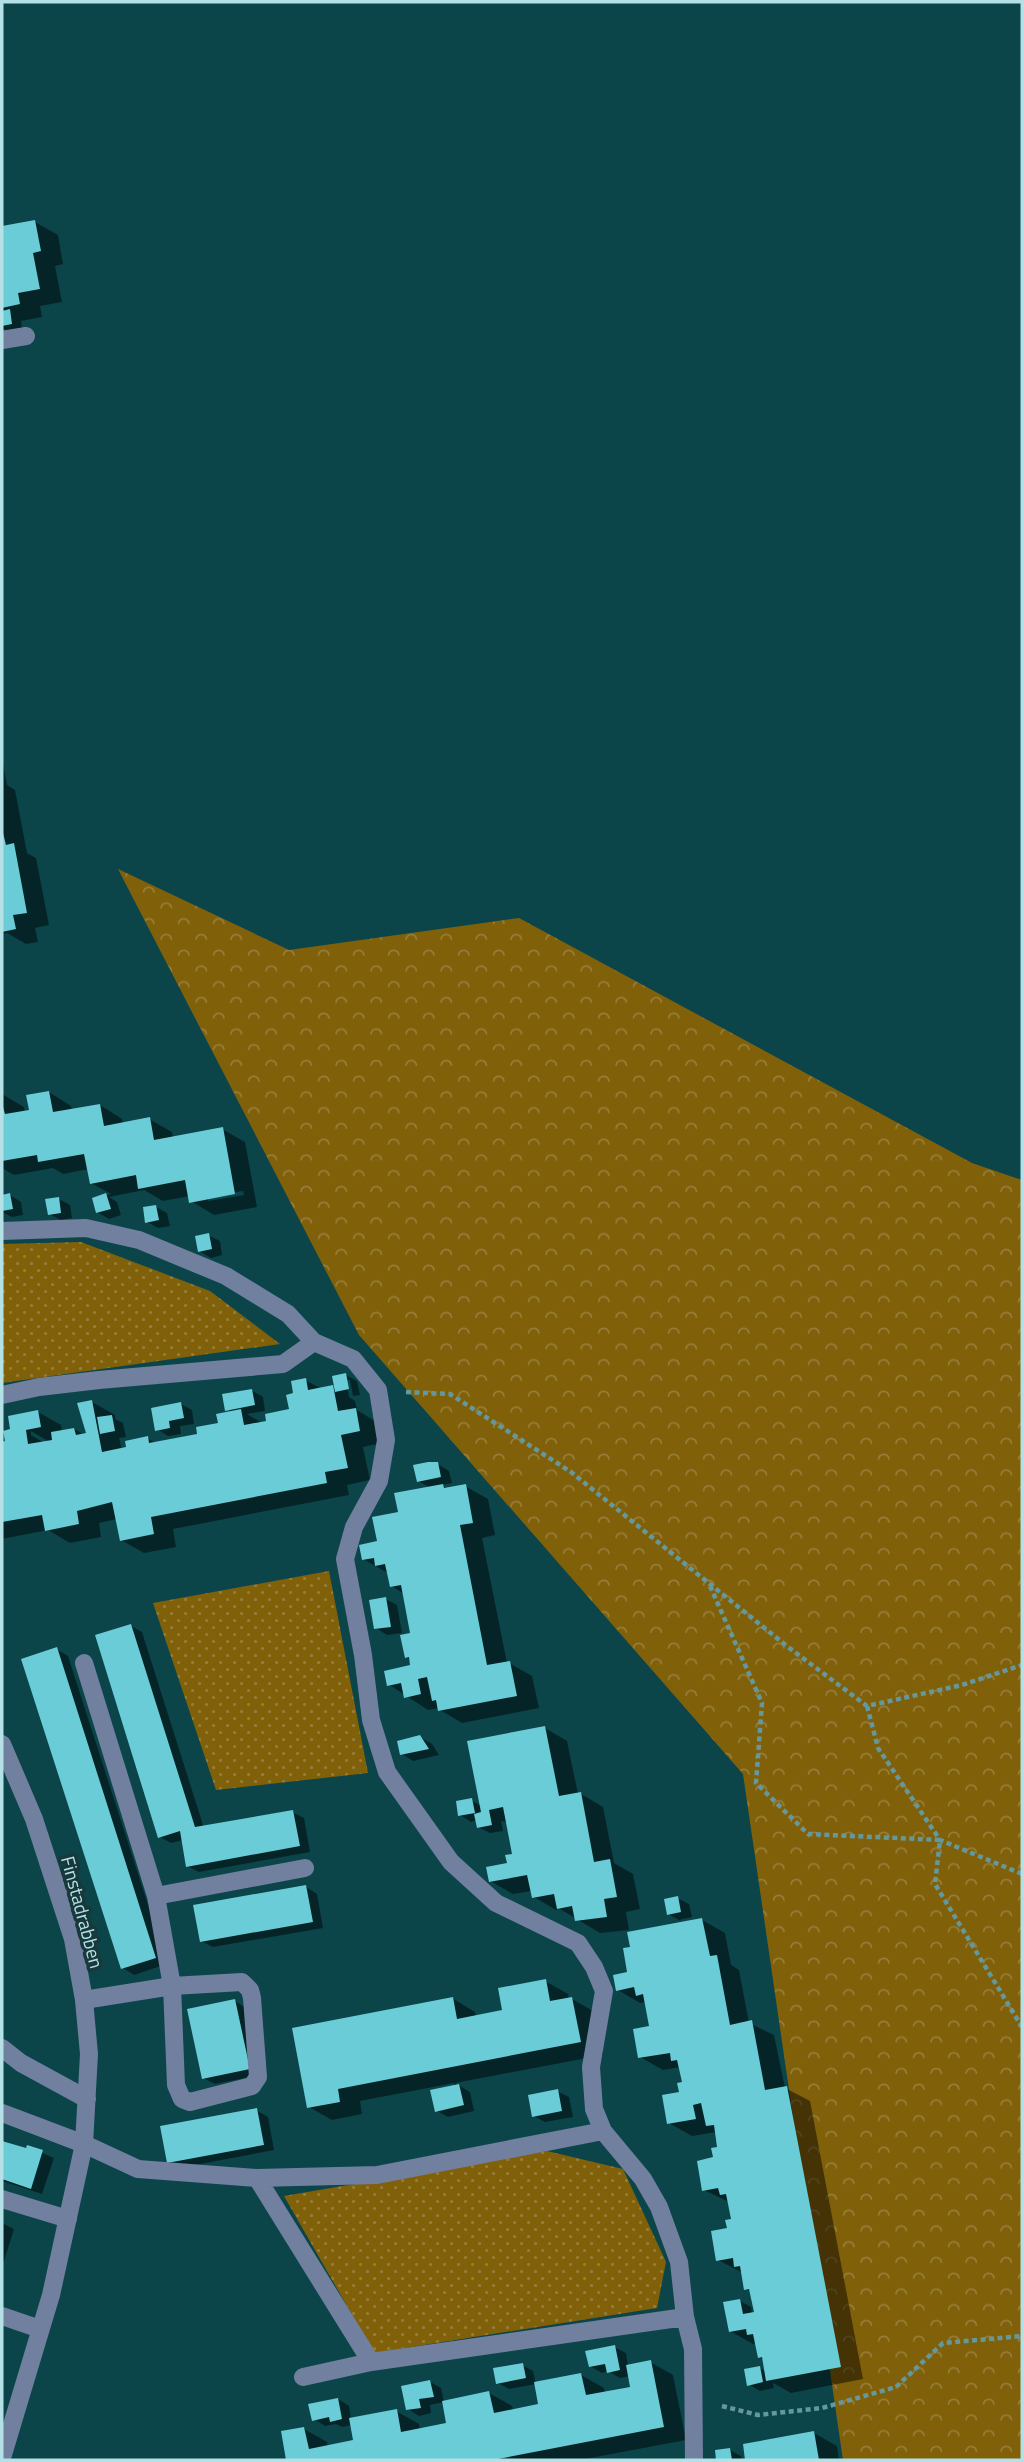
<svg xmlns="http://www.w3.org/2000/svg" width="1024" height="2462" viewBox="0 0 1024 2462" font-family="'Titillium Web',sans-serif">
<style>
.green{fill:url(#green-dots)}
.forest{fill:url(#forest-crowns)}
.shadow{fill:#0007;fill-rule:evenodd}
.building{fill:#6accd6}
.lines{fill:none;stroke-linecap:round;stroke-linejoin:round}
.path{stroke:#65989d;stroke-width:4.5;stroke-dasharray:5 3.5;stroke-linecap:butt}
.minor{stroke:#71809f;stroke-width:18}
.labels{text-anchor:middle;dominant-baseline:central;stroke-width:7;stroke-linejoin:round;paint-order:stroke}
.street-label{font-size:19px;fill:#b4e1e6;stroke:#18383b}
</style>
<defs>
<pattern id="green-dots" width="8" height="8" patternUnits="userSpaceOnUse" patternTransform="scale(1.75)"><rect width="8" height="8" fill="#81600a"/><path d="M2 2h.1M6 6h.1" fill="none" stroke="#967e3a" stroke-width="1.8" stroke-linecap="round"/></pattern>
<pattern id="forest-crowns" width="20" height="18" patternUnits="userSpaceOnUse" patternTransform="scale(1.75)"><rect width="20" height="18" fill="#81600a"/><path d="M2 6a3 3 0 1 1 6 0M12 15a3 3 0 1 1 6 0" fill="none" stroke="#967e3a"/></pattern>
</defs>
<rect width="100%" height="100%" fill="#0b454a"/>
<path class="green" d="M81 1242 210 1291 280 1344 2 1383V1244Z
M329 1571 368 1773 216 1790 153 1603Z
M547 2151 623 2169 666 2262 657 2308 374 2353 284 2196Z"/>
<path class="forest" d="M118 869 289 950 519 918 972 1163 1022 1180V2460H843L743 1774 359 1335Z"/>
<path class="shadow" d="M35 222 58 235 63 264 55 266 62 302 40 306 42 317 21 321 22 330 10 332 2 328V228Z
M2 758 7 785 15 790 27 853 36 858 49 925 35 928 38 942 26 944 7 933 2 934Z
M49 1092 71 1106 72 1110 100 1105 122 1119 123 1124 149 1119 172 1132 173 1138 222 1129 245 1142 257 1207 214 1215 191 1201 190 1196 163 1201 144 1190 109 1197 117 1202 121 1215 109 1219 97 1212 94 1199 111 1194 91 1183 89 1169 63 1174 53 1168 14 1175 2 1168V1094L24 1107 25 1112 31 1111ZM243 1191 244 1195 208 1201V1197Z
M10 1195 21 1202 23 1215 12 1217 2 1212V1197Z
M59 1199 70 1205 72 1218 61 1220 49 1214Z
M156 1207 167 1213 170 1226 158 1228 147 1222Z
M208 1235 220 1241 222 1255 211 1258 199 1251Z
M346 1375 357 1381 360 1395 353 1396 350 1380H346L349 1397 355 1401 357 1410 378 1423 382 1443 363 1447 370 1480 347 1485 349 1495 173 1529 176 1547 144 1553 121 1540 117 1519 99 1523 101 1537 70 1543 48 1530 2 1539V1443L7 1442 12 1431 38 1412 61 1425 62 1432 74 1429 85 1435H88L92 1402 115 1415V1419L123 1423 126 1437 119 1438 122 1450 147 1438 157 1444 199 1435 220 1424 232 1412 227 1409 251 1390 263 1397 265 1411 247 1414 262 1423 291 1411 295 1395 305 1380 322 1389 332 1387 337 1390ZM31 1431 53 1444 51 1447 31 1435Z
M181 1404 192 1410 194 1424 180 1426 181 1434 168 1436 157 1429Z
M438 1464 449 1471 452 1483 441 1485 448 1489 465 1486 488 1499 495 1535 482 1538 507 1663H509L532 1676 539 1708 462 1723 440 1710 439 1708 428 1710 388 1684 412 1667 411 1660 406 1657 412 1634 404 1594 392 1586 389 1572H386L363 1559 379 1543 400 1514 431 1488 418 1481Z
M386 1599 397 1605 402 1633 387 1635 376 1628Z
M131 1626 142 1632 204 1828 292 1812 304 1818 310 1852 199 1872 187 1866 183 1840 171 1843 160 1837Z
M56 1649 68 1656 167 1964 134 1975 123 1968Z
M545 1728 567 1741 578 1794H581L603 1807 614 1863 633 1874 640 1909 626 1912 629 1930 600 1933 560 1909 556 1910 534 1897 532 1891 513 1894 490 1881 509 1864 514 1855 508 1823 501 1821 503 1831 490 1833 478 1827 477 1820 471 1822 460 1815 471 1800 481 1806Z
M420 1737 432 1744 439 1755 413 1761 402 1754Z
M306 1887 317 1894 323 1928 213 1947 201 1941Z
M677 1898 689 1904 692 1917 679 1920 668 1914Z
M702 1920 725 1933 731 1965 739 1970 749 2023 774 2035 785 2088 810 2101 863 2379 791 2393 773 2383 774 2388 760 2391 748 2384 760 2368 766 2372 764 2360 759 2357 757 2343 753 2344 730 2331 740 2301 751 2307 752 2314 756 2313 752 2292 746 2289 743 2273 718 2260 733 2221 729 2202 704 2190 719 2148 717 2132 692 2136 669 2123 684 2083 680 2067 663 2070 640 2057 651 2027 646 2002 640 2003 618 1990 629 1974Z
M545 1981 568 1994 569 1999H572L595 2012 603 2055 455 2083 470 2092 474 2111 448 2117 437 2111 455 2086 454 2083 360 2101 362 2114 332 2120 309 2107 452 1998 475 2012 476 2017 504 2011Z
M235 2001 246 2008 260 2075 215 2084 203 2078Z
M557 2091 569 2097 573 2117 545 2122 534 2116Z
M256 2110 268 2117 274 2150 179 2168 168 2162Z
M2 2143 27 2151 28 2147 54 2158 42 2194 2 2181Z
M2 2223 14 2229 4 2261H2Z
M614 2347 626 2353 628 2366 650 2362 673 2375 686 2440 580 2460H288L283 2433 304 2429 327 2442 328 2447 355 2442 352 2425 342 2427 336 2424 325 2426 314 2419 338 2399 349 2406 351 2420 396 2411 419 2424 420 2430 448 2424 444 2402 430 2405 431 2413 419 2416 408 2409 430 2382 441 2388 444 2402 489 2393 512 2406 513 2411 540 2406 536 2384 509 2389 498 2383 522 2365 533 2371 536 2384 581 2375 604 2388 605 2393 633 2388 630 2376 620 2378 608 2371 602 2373 590 2366Z
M814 2433 837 2446 839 2460H747L745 2446Z
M730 2450 741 2456 742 2460H718L717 2452Z"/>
<path class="building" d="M35 220 41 251 33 253 40 289 18 293 20 304 2 308V226Z
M10 309 12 324 2 326V311Z
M2 829 6 845 14 843 27 913 13 915 16 929 2 932Z
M49 1091 53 1112 100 1104 104 1126 150 1117 154 1140 223 1127 235 1194 189 1203 185 1180 138 1189 136 1175 90 1184 84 1154 38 1162 37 1155 2 1161V1103L5 1114 29 1110 26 1095Z
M10 1193 13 1209 2 1211V1195Z
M106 1193 111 1209 96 1213 92 1198Z
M59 1197 61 1213 48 1215 45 1199Z
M156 1205 159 1220 145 1223 143 1207Z
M209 1233 212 1249 198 1252 195 1236Z
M346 1373 349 1389 335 1392 332 1376Z
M306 1378 308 1390 333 1385 338 1411 356 1408 360 1431 341 1435 348 1468 325 1472 327 1483 151 1517 154 1534 120 1541 112 1502 77 1511 79 1524 45 1531 42 1515 2 1522V1442L5 1441 3 1431 10 1429 8 1416 38 1410 41 1427 26 1430 28 1444 52 1440 51 1432 74 1428 76 1435 86 1433 77 1403 92 1400 102 1452 126 1447 125 1441 148 1436 149 1443 197 1434 196 1427 218 1423 216 1414 241 1409 244 1425 266 1421 265 1414 289 1409 286 1395 293 1393 291 1381Z
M252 1389 255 1405 225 1411 222 1394Z
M181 1402 184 1418 169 1421 170 1428 155 1431 151 1408Z
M112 1415 115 1431 100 1434 97 1417Z
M428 1462H438L441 1477 417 1482 413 1465Z
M443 1484 444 1488 466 1484 473 1523 460 1525 487 1665 510 1661 517 1696 438 1711 436 1700 432 1701 427 1677 418 1679 421 1694 404 1698 401 1683 387 1686 384 1671 410 1665 409 1657 405 1658 400 1635 410 1633 401 1585 390 1587 385 1564 375 1566 374 1558 362 1560 359 1545 377 1541 372 1517 398 1512 394 1493Z
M386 1597 391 1627 374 1629 369 1600Z
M131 1624 195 1827 293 1810 300 1846 186 1867 180 1831 158 1838 95 1635Z
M57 1647 156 1958 121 1969 21 1659Z
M545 1726 559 1796 581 1792 594 1862 610 1859 617 1897 604 1899 607 1917 575 1921 572 1906 557 1909 554 1894 532 1898 527 1875 489 1882 486 1867 507 1863 505 1855 512 1854 503 1807 489 1810 492 1825 477 1828 474 1814 481 1812 467 1741Z
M420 1735 429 1749 400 1755 397 1741Z
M472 1798 475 1813 458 1816 456 1801Z
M306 1885 313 1922 200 1942 193 1905Z
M678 1896 681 1912 667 1915 664 1899Z
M702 1918 710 1956 717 1955 730 2025 752 2020 765 2090 787 2086 841 2367 766 2381 762 2357 758 2358 753 2334 747 2335 746 2329 729 2332 723 2302 740 2299 743 2314 754 2312 749 2289 744 2290 740 2266 734 2267 733 2258 716 2261 711 2231 727 2228 725 2220 731 2219 726 2194 720 2195 718 2188 702 2191 697 2161 713 2157 711 2148 717 2147 714 2125 706 2126 701 2103 693 2105 696 2119 667 2124 662 2095 679 2092 677 2083 682 2082 677 2060 671 2061 670 2053 638 2058 633 2029 649 2026 643 1994 636 1996 634 1987 616 1991 613 1975 627 1972 623 1948 630 1947 627 1932Z
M546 1979 550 2001 572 1997 581 2042 338 2089 340 2102 307 2108 292 2028 453 1997 457 2019 502 2010 498 1988Z
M235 1999 250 2069 202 2079 187 2009Z
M459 2084 464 2105 435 2112 430 2090Z
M558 2089 562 2111 532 2117 528 2095Z
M257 2108 264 2145 167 2163 160 2126Z
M2 2141 26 2148 27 2145 43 2150 31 2189 2 2179Z
M615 2345 620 2370 607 2373 605 2364 589 2367 585 2351Z
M651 2360 664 2427 493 2460H286L281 2431 304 2427 309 2449 353 2440 349 2418 397 2409 401 2432 446 2423 442 2401 489 2391 494 2413 538 2404 534 2382 581 2373 586 2395 630 2387 626 2365Z
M523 2363 526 2378 496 2384 493 2368Z
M760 2366 763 2382 747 2386 744 2369Z
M430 2380 434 2397 419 2399 421 2408 406 2410 401 2386Z
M338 2398 342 2419 330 2422 329 2417 312 2421 308 2404Z
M814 2431 819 2460H745L743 2444Z
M730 2448 732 2460H716L715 2450Z"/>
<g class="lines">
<path class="path" d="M406 1392 450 1394 571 1472 788 1647 867 1706 962 1685 1022 1665
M710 1586 762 1703 756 1783 808 1834 940 1840 935 1884 1022 2027
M867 1706 878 1748 940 1840 1022 1874
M722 2406 758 2415 822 2408 896 2387 943 2343 1022 2336"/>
<path class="minor" d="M2 340 26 336
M2 1231 86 1228 139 1240 226 1276 288 1314 314 1342
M2 1395 39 1387 99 1380 283 1364 314 1342 353 1359 378 1390 386 1440 379 1481 354 1527 345 1559 363 1655 371 1720 387 1772 451 1862 496 1903 578 1943 594 1967 604 1991 591 2067 594 2109 603 2131 643 2179 659 2207 679 2262 685 2317 693 2349 694 2460
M84 1663 156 1896 172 1986 176 2085 182 2099 190 2102 252 2086 258 2077 252 1998 250 1990 242 1982 172 1986 84 2000
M2 1744 34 1819 73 1939 84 2000 89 2054 84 2144 51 2295 2 2458
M156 1896 305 1868
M2 2048 21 2063 87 2099
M2 2113 84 2144 138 2169 257 2178 377 2175 603 2131
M257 2178 371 2362
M2 2199 68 2219
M2 2316 40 2329
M303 2377 371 2362 685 2317"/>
</g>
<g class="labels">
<g class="street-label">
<text transform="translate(83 1912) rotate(75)">Finstadrabben</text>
</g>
</g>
<rect width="1024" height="2462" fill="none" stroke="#b4e1e6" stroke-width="7"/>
</svg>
